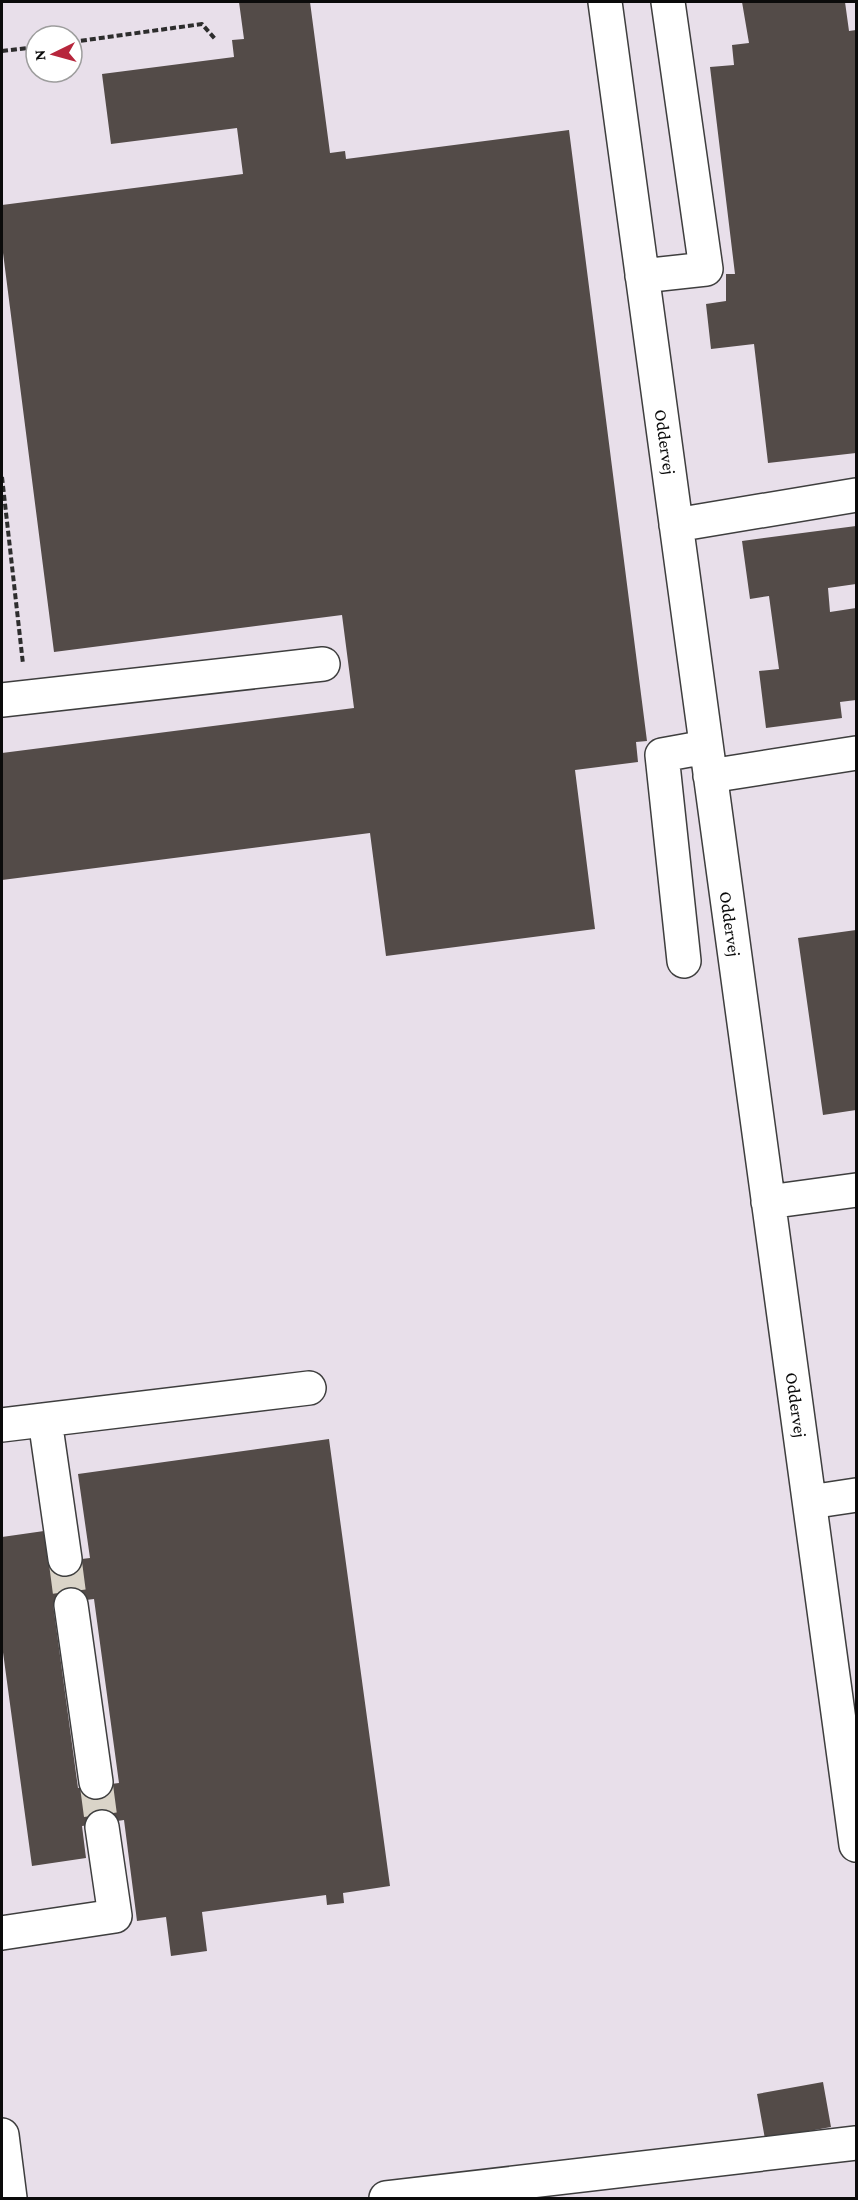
<svg xmlns="http://www.w3.org/2000/svg" width="858" height="2200" viewBox="0 0 858 2200" font-family="'Crimson Pro',serif">
<style>
.industrial{fill:#e8dfea;fill-rule:evenodd}
.building{fill:#534b48;fill-rule:evenodd}
.lines{fill:none;stroke-linecap:round;stroke-linejoin:round}
.minor-tunnel{stroke:#dad4c8;stroke-width:33;stroke-dasharray:33 16;stroke-linecap:butt}
.minor-casing{stroke:#3e3e3e;stroke-width:36}
.path{stroke:#2d2d2d;stroke-width:4;stroke-dasharray:6 3;stroke-linecap:butt}
.minor{stroke:#fff;stroke-width:33}
.labels{text-anchor:middle;dominant-baseline:central;stroke-width:6;stroke-linejoin:round;paint-order:stroke}
.street-label{font-size:18px;fill:#0b0b0b;stroke:#fff}
</style>
<rect width="100%" height="100%" fill="#fff8e9"/>
<path class="industrial" d="M2 2H856V2198H2ZM36 36H72V72H36Z"/>
<path class="building" d="M239 2H310L330 153 345 151 346 159 569 130 647 741 636 742 638 762 575 770 595 929 386 956 370 833 2 880V753L354 708 342 615 54 652 2 245V205L243 174 237 128 111 144 102 74 234 57 232 40 244 39Z
M742 2H845L849 31 856 30V453L768 463 754 344 711 349 706 304 726 301V274H735L710 67 734 65 732 45 749 43Z
M856 526V584L828 588 830 612 856 608V700L840 702 842 718 766 728 759 671 779 669 769 596 750 599 742 541Z
M856 930V1110L823 1115 798 938Z
M329 1439 390 1886 343 1893 344 1903 327 1905 326 1895 202 1912 207 1951 171 1956 166 1917 137 1921 124 1820 82 1826 86 1858 32 1866 2 1645V1537L44 1531 48 1563 90 1558 78 1474ZM94 1599 119 1783 78 1788 53 1604Z
M823 2082 831 2127 765 2139 757 2094Z"/>
<g class="lines">
<path class="minor-tunnel" d="M65 1559 71 1605
M96 1782 102 1827"/>
<defs>
<path id="minor" d="M605 2 856 1845
M642 276 706 269 668 2
M676 525 856 495
M2 700 323 664
M710 776 856 753
M684 961 662 755 706 747
M768 1202 856 1190
M45 1420 65 1559
M2 1425 309 1388
M810 1502 856 1495
M71 1605 96 1782
M2 1933 115 1916 102 1827
M2 2135 10 2198
M386 2198 856 2143"/>
</defs>
<use href="#minor" class="minor-casing"/>
<path class="path" d="M72 42 202 24 216 40
M2 51 36 47
M2 477 23 664"/>
<use href="#minor" class="minor"/>
</g>
<g class="labels">
<g class="street-label">
<text transform="translate(665 442) rotate(82)">Oddervej</text>
<text transform="translate(730 924) rotate(82)">Oddervej</text>
<text transform="translate(796 1405) rotate(82)">Oddervej</text>
</g>
</g>
<rect width="858" height="2200" fill="none" stroke="#0b0b0b" stroke-width="6"/>
<g transform="translate(54 54) rotate(265)"><circle r="28" fill="#ffffff" stroke="#9d9d9d" stroke-width="1.5"/>
<path d="M0-4.5L10 22L0 15L-10 22Z" fill="#b7263c"/>
<text y="-9" font-size="16" font-weight="bold" text-anchor="middle" fill="#0b0b0b">N</text>
</g>
</svg>
